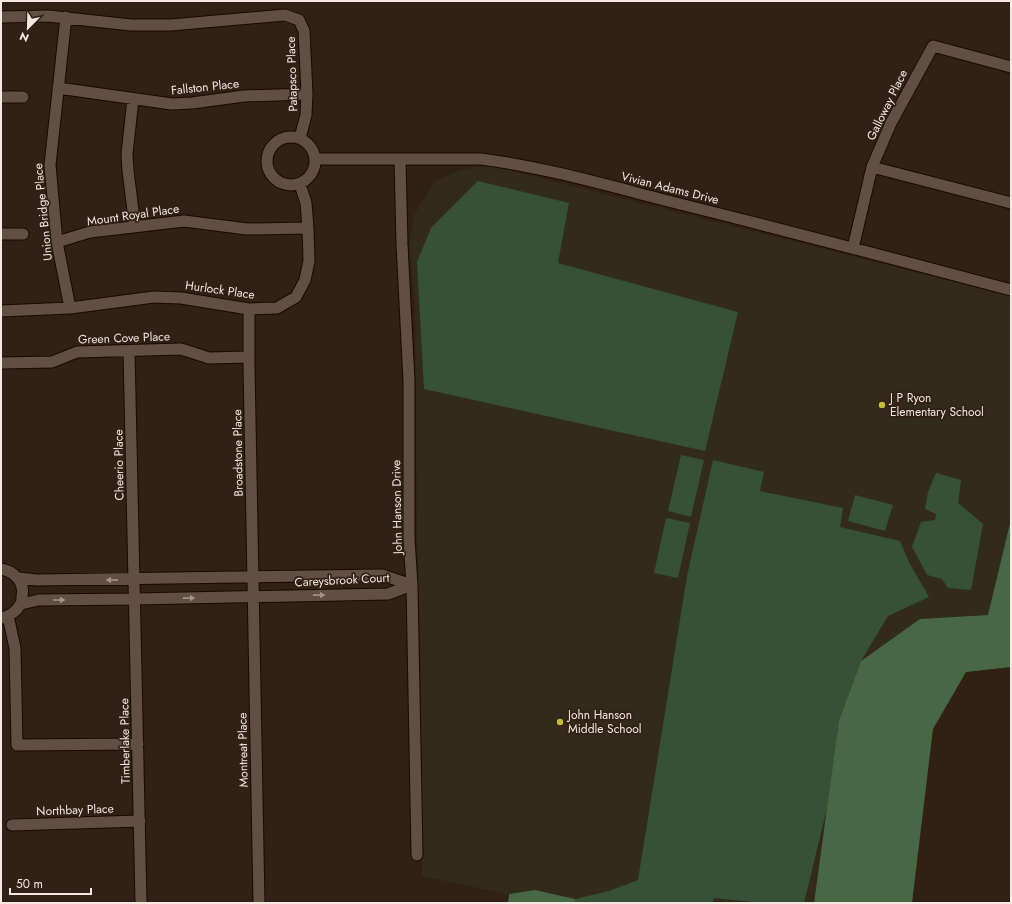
<svg xmlns="http://www.w3.org/2000/svg" width="1012" height="904" viewBox="0 0 1012 904" font-family="Jost,sans-serif">
<style>
.education{fill:#322b1a}
.green{fill:#365135}
.forest{fill:#476745}
.lines{fill:none;stroke-linecap:round;stroke-linejoin:round}
.minor-casing{stroke:#180902;stroke-width:13}
.minor{stroke:#634f42;stroke-width:11}
.oneway{fill:#a49489}
.poi-dot{fill:#c5bc3d;stroke:#312014;stroke-width:1.5}
.labels{text-anchor:middle;dominant-baseline:central;stroke-width:3.5;stroke-linejoin:round;paint-order:stroke}
.street-label{font-size:12px;fill:#f4e8e0;stroke:#312014}
.poi-label{font-size:12px;fill:#f4e8e0;stroke:#312014;text-anchor:start}
</style>
<rect width="100%" height="100%" fill="#312014"/>
<path class="education" d="M488 165 1011 296V519L989 615 920 619 839 720 814 903H576L575 899 535 890 506 894 422 876 421 668 417 542 415 309 409 247 414 215 434 182 460 170Z"/>
<path class="green" d="M478 181 569 203 558 263 738 312 705 451 424 389 417 262 431 228Z
M681 455 704 460 691 517 668 511Z
M713 460 764 472 760 491 843 508 840 527 900 541 910 564 929 597 888 616 861 661 839 720 828 804 804 903H763L714 898 712 903H576L575 899 609 891 638 880 687 576Z
M936 473 961 480 958 503 983 524 971 590 948 588 942 579 927 575 912 547 921 522 935 520 936 514 925 509 928 492Z
M855 495 893 505 885 531 848 521Z
M666 518 690 523 678 578 654 573Z"/>
<path class="forest" d="M1011 519V667L966 672 933 729 912 903H814L839 720 861 661 920 619 988 615Z
M535 890 575 899 576 903H508L509 894Z"/>
<g class="lines">
<defs>
<path id="minor" d="M1 17 48 16 131 25H171L285 15 299 20 304 31 307 94 306 115 300 138
M66 17 50 165 57 242 70 308
M58 88 172 104 192 103 244 96 307 94
M1 97H23
M133 99 127 154 128 171 135 226
M267 161a24 24 0 1 1 48 0a24 24 0 1 1-48 0Z
M316 159H481C550 168 616 188 684 205 793 232 902 261 1011 290
M400 159 402 244 409 381V539L412 585 417 855
M872 167 1011 203
M1 234H23
M57 242 90 232 184 221 247 229 308 228
M853 248 872 167 891 123 933 46 1011 67
M249 309V366L259 903
M1 311 70 308 154 297 181 298 249 309 277 308 296 297 305 280 309 261 308 228 306 203 300 184
M129 351 141 903
M1 363 52 362 77 352 181 349 209 358 249 357
M1 569C14 571 25 582 22 596 22 599 22 603 20 605 16 612 9 616 2 618
M18 578 37 580 382 575 412 585 388 594 135 599 39 600 21 604
M8 616 15 648 17 745 138 744
M12 825 140 821"/>
</defs>
<use href="#minor" class="minor-casing"/>
<use href="#minor" class="minor"/>
</g>
<defs><path id="oneway-solid" d="M-6-.8H1V-3.2L6.5 0L1 3.2V.8H-6Z"/></defs>
<g class="oneway">
<use href="#oneway-solid" transform="translate(112 580) rotate(179)"/>
<use href="#oneway-solid" transform="translate(319 595) rotate(-1)"/>
<use href="#oneway-solid" transform="translate(189 598) rotate(-1)"/>
<use href="#oneway-solid" transform="translate(59 600)"/>
</g>
<g class="poi-dot">
<circle cx="882" cy="405" r="4"/>
<circle cx="560" cy="722" r="4"/>
</g>
<g class="labels">
<g class="street-label">
<text transform="translate(292 74) rotate(-92)">Patapsco Place</text>
<text transform="translate(205 87) rotate(-6)">Fallston Place</text>
<text transform="translate(887 105) rotate(-64)">Galloway Place</text>
<text transform="translate(670 188) rotate(14)">Vivian Adams Drive</text>
<text transform="translate(43 212) rotate(-96)">Union Bridge Place</text>
<text transform="translate(133 215) rotate(-8)">Mount Royal Place</text>
<text transform="translate(220 290) rotate(8)">Hurlock Place</text>
<text transform="translate(124 338) rotate(-2)">Green Cove Place</text>
<text transform="translate(238 453) rotate(-91)">Broadstone Place</text>
<text transform="translate(119 465) rotate(-91)">Cheerio Place</text>
<text transform="translate(397 507) rotate(-91)">John Hanson Drive</text>
<text transform="translate(342 580) rotate(-3)">Careysbrook Court</text>
<text transform="translate(125 741) rotate(-91)">Timberlake Place</text>
<text transform="translate(243 750) rotate(-91)">Montreat Place</text>
<text transform="translate(75 810) rotate(-2)">Northbay Place</text>
</g>
<g class="poi-label">
<text x="890" y="398">J P Ryon<tspan x="890" dy="14">Elementary School</tspan></text>
<text x="568" y="715">John Hanson<tspan x="568" dy="14">Middle School</tspan></text>
</g>
</g>
<rect width="1012" height="904" fill="none" stroke="#f4e8e0" stroke-width="4"/>
<g transform="translate(28 28) rotate(203)" stroke="#312014" stroke-width="3" paint-order="stroke">
<path d="M0-3L7 15L0 10L-7 15Z" fill="#f4e8e0"/>
<text y="-6" font-size="11" font-weight="bold" text-anchor="middle" fill="#f4e8e0">N</text>
</g>
<path d="M10 888v6h81v-6" fill="none" stroke="#f4e8e0" stroke-width="2"/>
<text x="16" y="888" font-size="12" fill="#f4e8e0" stroke="#312014" stroke-width="3" paint-order="stroke">50 m</text>
</svg>
